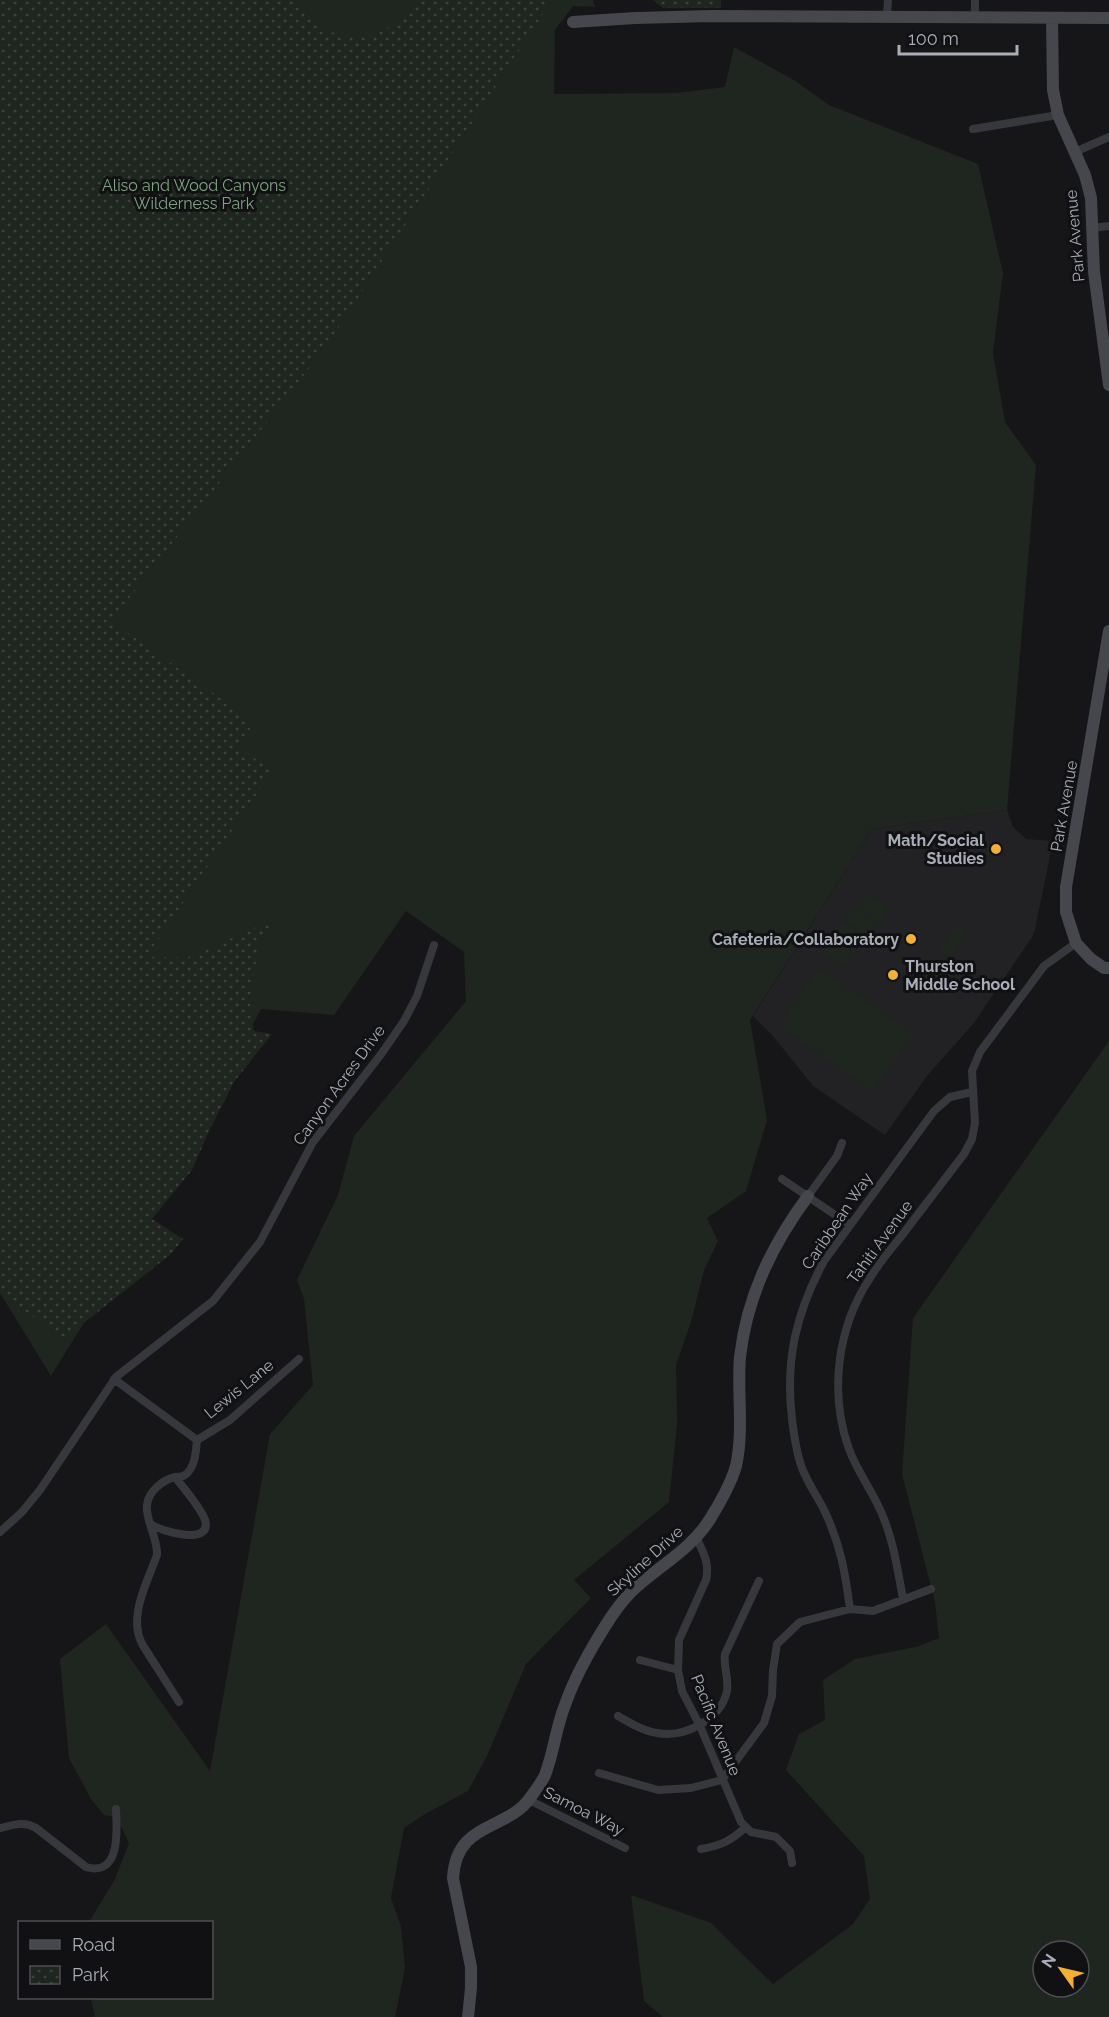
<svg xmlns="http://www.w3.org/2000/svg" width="1109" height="2017" viewBox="0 0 1109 2017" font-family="Raleway,sans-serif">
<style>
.built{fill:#222225}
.grass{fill:#1e261f;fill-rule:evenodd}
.park{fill:url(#park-dots)}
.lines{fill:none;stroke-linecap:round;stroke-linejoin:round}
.street{stroke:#37383d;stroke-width:8}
.secondary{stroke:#45474d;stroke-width:12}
.poi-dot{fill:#f2b134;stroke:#111113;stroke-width:2}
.labels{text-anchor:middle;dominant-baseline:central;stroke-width:6;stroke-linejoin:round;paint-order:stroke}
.park-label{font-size:16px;fill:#7fa381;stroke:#111113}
.street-label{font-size:16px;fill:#a8adb8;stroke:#111113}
.poi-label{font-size:16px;font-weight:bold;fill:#a8adb8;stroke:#111113;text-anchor:end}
</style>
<defs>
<pattern id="park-dots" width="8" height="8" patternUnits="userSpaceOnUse" patternTransform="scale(1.5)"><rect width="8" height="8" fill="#1e261f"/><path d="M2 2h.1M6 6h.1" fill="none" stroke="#3c433d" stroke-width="1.8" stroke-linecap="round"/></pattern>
</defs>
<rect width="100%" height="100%" fill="#161618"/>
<path class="built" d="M1007 810 1013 827 1026 839 1053 841 1034 934 974 1023 927 1076 885 1135 813 1086 773 1036 753 1016 872 829Z"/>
<path class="grass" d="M0 0H593L595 7 573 6 555 30 554 94 676 93 725 87 734 47 794 80 829 105 978 164 1003 273 993 353 1005 422 1036 465 1007 810 872 829 750 1020 767 1120 746 1191 707 1218 718 1241 704 1270 691 1322 676 1365 677 1424 669 1502 574 1580 591 1598 526 1664 487 1756 468 1791 425 1814 404 1828 391 1898 401 1926 405 1968 395 2017H95L91 1998H212V1922H89L115 1879 129 1843 117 1817 104 1815 91 1799 69 1758 60 1659 106 1624 210 1771 270 1434 313 1385 304 1299 297 1280 338 1195 354 1136 466 1001 464 952 406 911 334 1015 261 1009 160 1200 51 1376 0 1293Z
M867 893 889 908 879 923 857 908Z
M854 907 876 922 866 936 844 921Z
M843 922 865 937 855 952 833 937Z
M958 922 965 927 966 934 952 955H945L938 951Z
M831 938 853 953 843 968 821 953Z
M819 967 914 1034 873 1092 778 1026Z
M1109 1041V2017H663L644 2001 631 1895 711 1923 773 1984 853 1924 870 1899 864 1856 786 1770 799 1734 825 1720 823 1680 855 1659 916 1647 939 1638 935 1602 902 1474 913 1318ZM1043 1951H1079V1987H1043Z"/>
<path class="park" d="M0 0H293C323 49 387 46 418 0H552L325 348 111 621 254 722 239 747 272 771 149 953 151 957 186 958 217 946 249 929 278 923 265 933 259 943 250 999V1012L254 1031 272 1034 234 1082 210 1129 192 1170 152 1219 183 1239 171 1254 65 1338 0 1294Z
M653 0H721V8H663Z"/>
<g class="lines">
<path class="street" d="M975 0V17
M887 16 888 0
M973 129 1058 115
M1075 152 1109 137
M1092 228 1109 226
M782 1179 850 1225
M808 1196 837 1156 842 1143
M114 1379 197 1440
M197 1440 230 1420 299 1359
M151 1524C161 1532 213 1546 205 1520 201 1508 183 1487 175 1477
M0 1532 22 1512 40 1490 116 1377 213 1301 260 1242 313 1142 382 1053 404 1021 417 996 434 945
M696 1537C703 1552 710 1563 706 1580L679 1640 678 1670 682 1691 700 1726 741 1822 751 1832 776 1837 790 1851 792 1863
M903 1599C898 1572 894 1544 884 1519 875 1494 858 1474 849 1449 829 1393 837 1328 870 1278 880 1261 894 1246 906 1230 925 1205 945 1179 964 1154L972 1139 975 1123 972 1071 980 1052 1044 966 1076 943
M850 1609C845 1572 841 1546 825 1512 818 1497 808 1484 802 1468 796 1452 794 1435 792 1419 785 1360 796 1313 824 1261L934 1111 950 1097 972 1092
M640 1660 678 1670
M179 1702 142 1644C128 1616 147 1583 157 1555 158 1538 145 1520 147 1505 148 1492 163 1479 176 1477 181 1476 180 1478 185 1475 195 1468 196 1452 197 1440
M618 1716C630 1723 643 1731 657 1733 684 1738 721 1720 727 1691 729 1678 723 1666 725 1654L759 1581
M599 1773 658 1790 691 1788 722 1780 764 1723 772 1696 773 1670 777 1644 800 1622 850 1609 873 1611 931 1589
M529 1800 625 1848
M0 1828C14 1825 23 1821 36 1828L86 1867C121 1877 117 1830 116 1809
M701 1849C723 1845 730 1841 746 1827"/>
<path class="secondary" d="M1052 18 1053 90 1058 115 1085 175 1091 198 1094 272 1109 385
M573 22 635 18 711 16 1109 18
M1109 631 1066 887V912L1076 943 1091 959 1104 968H1109
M468 2017 471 1988V1967L453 1878C456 1821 507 1831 530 1798 535 1791 542 1782 545 1775 554 1752 556 1727 565 1705 574 1679 589 1652 604 1628 612 1615 620 1603 631 1592 657 1567 691 1550 710 1519 719 1505 732 1481 736 1466 744 1430 737 1393 740 1357 747 1296 772 1245 808 1196"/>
</g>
<g class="poi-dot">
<circle cx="996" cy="849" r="6"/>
<circle cx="911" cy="939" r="6"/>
<circle cx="893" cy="975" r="6"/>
</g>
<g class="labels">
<g class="park-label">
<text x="194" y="185">Aliso and Wood Canyons<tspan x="194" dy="18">Wilderness Park</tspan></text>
</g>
<g class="street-label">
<text transform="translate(1075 236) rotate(-95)">Park Avenue</text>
<text transform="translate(1064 806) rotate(-80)">Park Avenue</text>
<text transform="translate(339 1085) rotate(-54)">Canyon Acres Drive</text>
<text transform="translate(837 1221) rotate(-56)">Caribbean Way</text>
<text transform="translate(880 1242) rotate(-54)">Tahiti Avenue</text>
<text transform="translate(239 1389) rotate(-39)">Lewis Lane</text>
<text transform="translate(645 1561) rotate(-42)">Skyline Drive</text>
<text transform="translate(716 1725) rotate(68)">Pacific Avenue</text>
<text transform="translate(584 1811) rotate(27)">Samoa Way</text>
</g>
<g class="poi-label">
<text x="984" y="840">Math/Social<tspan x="984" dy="18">Studies</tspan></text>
<text x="899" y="939">Cafeteria/Collaboratory</text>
<text x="905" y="966" text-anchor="start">Thurston<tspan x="905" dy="18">Middle School</tspan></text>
</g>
</g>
<rect x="18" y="1921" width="195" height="78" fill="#111113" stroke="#4d4f55" stroke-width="1.5"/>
<rect x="30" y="1940" width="30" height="9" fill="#45474d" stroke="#4d4f55" stroke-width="1.5"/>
<text x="72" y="1951" font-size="18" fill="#a8adb8">Road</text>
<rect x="30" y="1966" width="30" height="18" fill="url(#park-dots)" stroke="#4d4f55" stroke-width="1.5"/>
<text x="72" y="1981" font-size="18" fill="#a8adb8">Park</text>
<g transform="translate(1061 1969) rotate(304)"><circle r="28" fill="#111113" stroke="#4d4f55" stroke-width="1.5"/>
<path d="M0-4.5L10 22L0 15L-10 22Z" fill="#f2b134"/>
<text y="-9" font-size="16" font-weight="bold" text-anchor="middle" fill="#a8adb8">N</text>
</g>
<path d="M899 45v9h118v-9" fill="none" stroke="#a8adb8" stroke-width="3"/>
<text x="908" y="45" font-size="18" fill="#a8adb8" stroke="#111113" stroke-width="4.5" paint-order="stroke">100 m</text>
</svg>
